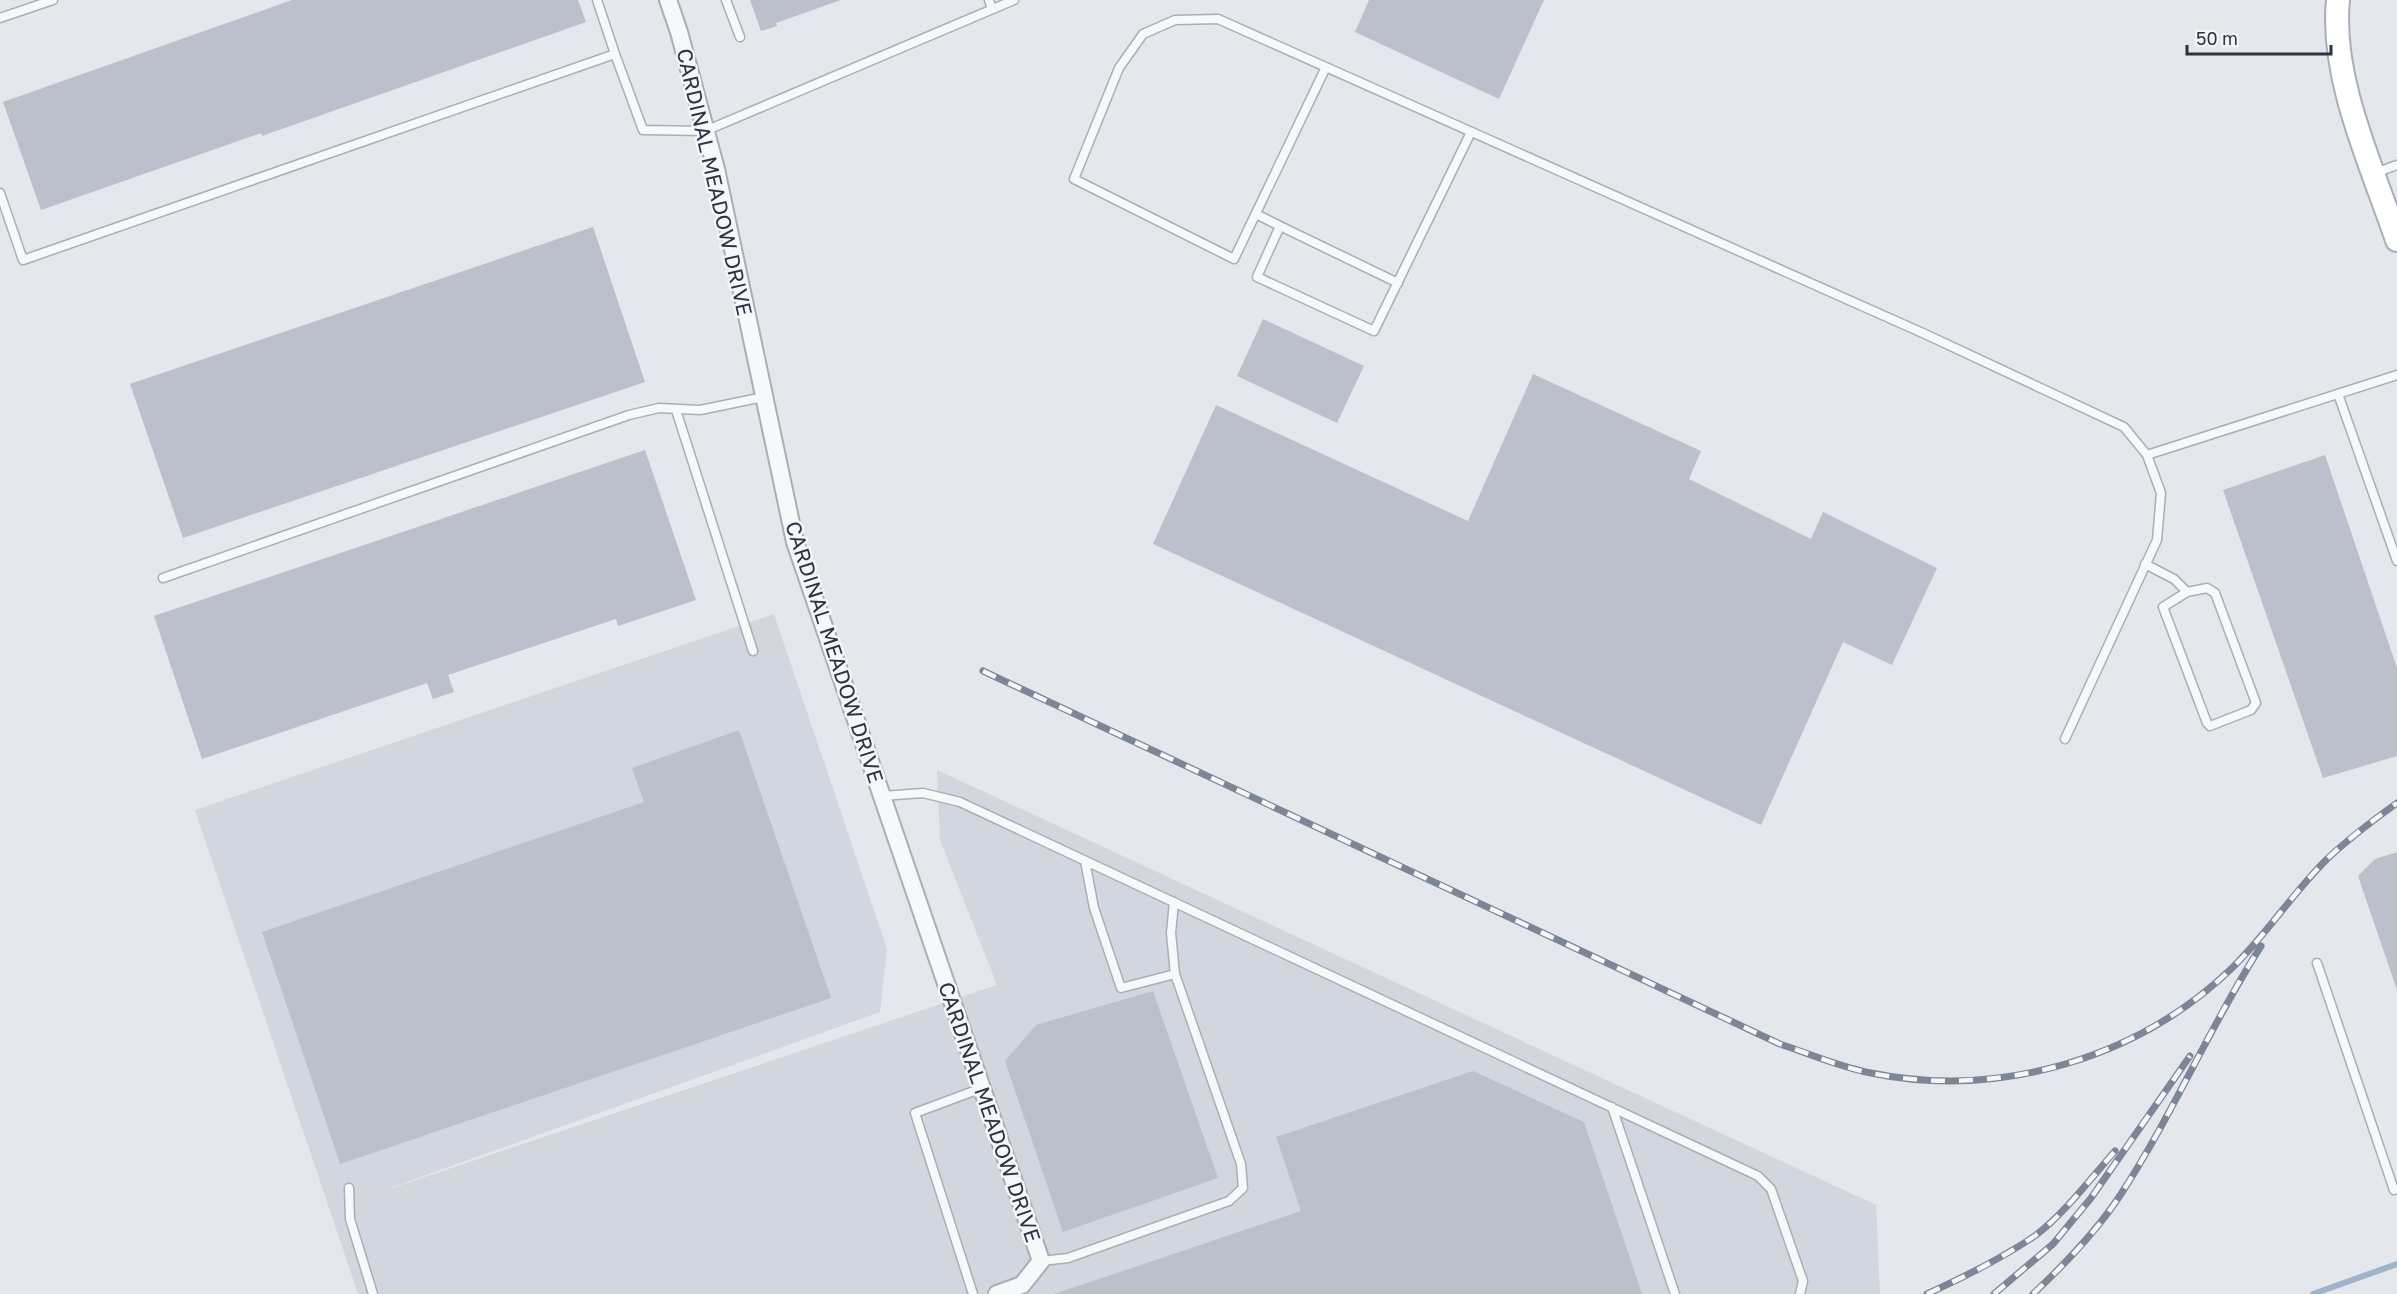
<svg xmlns="http://www.w3.org/2000/svg" width="2397" height="1294" viewBox="0 0 2397 1294" font-family="'Golos Text',sans-serif">
<style>
.built{fill:#d2d6de}
.lines{fill:none;stroke-linecap:round;stroke-linejoin:round}
.stream{stroke:#9fb4cc;stroke-width:6}
.building{fill:#bbc0ca}
.lane-casing{stroke:#a9aeb7;stroke-width:11}
.street-casing{stroke:#a9aeb7;stroke-width:20}
.secondary-casing{stroke:#a9aeb7;stroke-width:26}
.lane{stroke:#f7f8fa;stroke-width:8}
.street{stroke:#f7f8fa;stroke-width:16}
.secondary{stroke:#fff;stroke-width:22}
.rail-casing{stroke:#7d8696;stroke-width:7}
.rail{stroke:#f4f6f9;stroke-width:4.5;stroke-dasharray:14;stroke-linecap:butt}
.labels{text-anchor:middle;dominant-baseline:central;stroke-width:5;stroke-linejoin:round;paint-order:stroke}
.street-label{font-size:21px;fill:#2b3445;stroke:#f4f6f9}
</style>
<rect width="100%" height="100%" fill="#e4e7ec"/>
<path class="built" d="M774 614 887 949 880 1012 371 1195 997 985 940 840 937 770 1876 1205 1880 1294H358L195 810Z"/>
<g class="lines">
<path class="stream" d="M2313 1294 2397 1264"/>
</g>
<path class="building" d="M292 0H578L586 22 262 136 261 133 41 210 3 102Z
M750 0H841L776 23 777 26 761 31Z
M1369 0H1544L1499 99 1355 32Z
M593 227 645 382 183 538 130 384Z
M1263 319 1364 366 1337 423 1237 376Z
M1533 374 1701 451 1689 479 1811 539 1823 512 1937 568 1892 665 1843 642 1761 825 1153 544 1216 405 1468 521Z
M645 450 696 600 618 626 616 619 448 675 454 692 433 699 427 683 202 759 154 616Z
M2325 455 2397 668V756L2323 778 2223 490Z
M739 730 831 998 340 1164 262 932 644 802 632 768Z
M2397 852V990L2358 876 2375 859Z
M1153 991 1218 1178 1063 1232 1005 1061 1036 1025Z
M1473 1071 1584 1122 1642 1294H1054L1301 1211 1276 1137Z"/>
<g class="lines">
<defs>
<path id="lane" d="M597 0 615 54
M726 0 740 37
M989 0 992 9
M0 18 53 0
M1326 67 1234 259 1074 179 1119 68 1143 34 1175 20 1218 19 1925 334 2124 427 2147 455 2161 493 2157 540 2065 739
M2375 173 2397 165
M0 193 23 260 615 54 643 130 705 131 1014 0
M1256 214 1280 226 1257 277 1374 331 1471 132
M1280 226 1398 283
M2338 394 2397 561
M676 410 753 651
M2147 455 2397 375
M2145 564 2174 579 2187 592
M163 578 629 415 659 408 700 410 764 397
M2207 588 2215 593 2256 703 2251 710 2210 726 2207 723 2163 607 2187 592Z
M882 796 923 793 960 802 1758 1176 1771 1189 1803 1281 1800 1294
M1085 861 1094 908 1121 988 1175 974
M2317 963 2394 1190 2397 1189
M1612 1107 1675 1294
M349 1188 350 1219 373 1294
M1041 1261 1068 1258 1229 1201 1243 1188 1241 1164 1175 974 1171 933 1174 902
M973 1294 915 1113 982 1088"/>
<path id="street" d="M668 0 679 32 716 169 795 542 1041 1261 1022 1285 997 1294"/>
<path id="secondary" d="M2338 0C2330 78 2372 166 2397 240"/>
</defs>
<use href="#lane" class="lane-casing"/>
<use href="#street" class="street-casing"/>
<use href="#secondary" class="secondary-casing"/>
<use href="#lane" class="lane"/>
<use href="#street" class="street"/>
<use href="#secondary" class="secondary"/>
<defs>
<path id="rail" d="M983 671 1780 1044C1810 1054 1840 1067 1871 1073 1999 1099 2137 1059 2231 969 2266 935 2292 894 2326 860 2348 839 2372 821 2397 803
M1927 1294C1964 1277 2003 1258 2036 1235 2063 1215 2093 1176 2115 1151
M1994 1294 2053 1244 2091 1198 2190 1056
M2033 1294C2065 1264 2097 1231 2121 1194 2173 1114 2210 1026 2261 946"/>
</defs>
<use href="#rail" class="rail-casing"/>
<use href="#rail" class="rail"/>
</g>
<g class="labels">
<g class="street-label">
<text transform="translate(715 182) rotate(77)">CARDINAL MEADOW DRIVE</text>
<text transform="translate(835 652) rotate(72)">CARDINAL MEADOW DRIVE</text>
<text transform="translate(990 1112) rotate(71)">CARDINAL MEADOW DRIVE</text>
</g>
</g>
<path d="M2187 45v9h144v-9" fill="none" stroke="#2b3445" stroke-width="3"/>
<text x="2196" y="45" font-size="18" fill="#2b3445" stroke="#f4f6f9" stroke-width="4.5" paint-order="stroke">50 m</text>
</svg>
